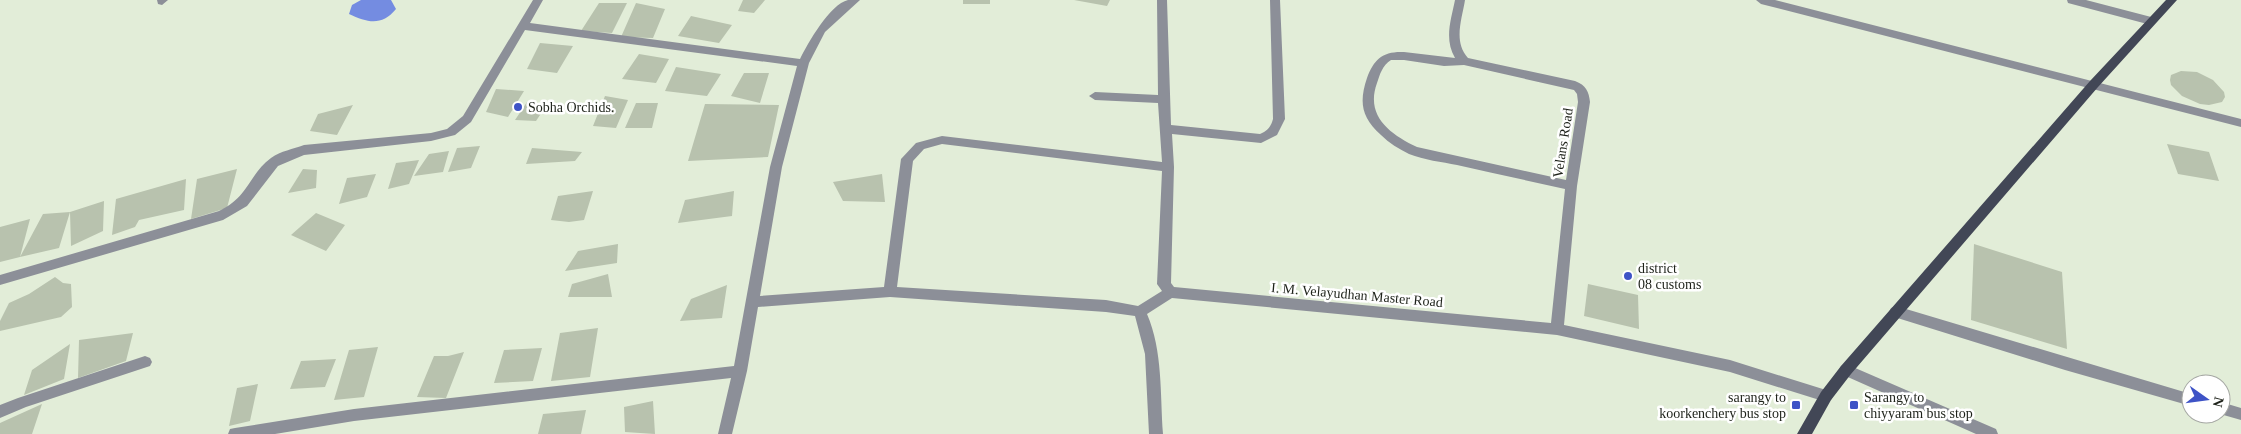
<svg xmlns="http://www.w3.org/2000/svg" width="2241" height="434" viewBox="0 0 2241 434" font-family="'Times New Roman',serif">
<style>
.water{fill:#748ce1}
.building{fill:#b8c2ae}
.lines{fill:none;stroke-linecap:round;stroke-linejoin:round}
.minor{fill:#8c8f98;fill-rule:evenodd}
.major{fill:#424756;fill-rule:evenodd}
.poi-dot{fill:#3e53c6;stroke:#fff;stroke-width:2}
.labels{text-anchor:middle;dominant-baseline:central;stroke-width:5;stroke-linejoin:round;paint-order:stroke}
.poi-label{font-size:14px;fill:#1e221a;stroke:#fff;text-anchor:start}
.street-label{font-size:14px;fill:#1e221a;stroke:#fff}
</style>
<rect width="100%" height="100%" fill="#e2edd8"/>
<path class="water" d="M361 0H391L396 9C382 26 368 23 349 14L352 5Z"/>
<path class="building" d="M743 0H765L754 13 738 11Z
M963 0H990V4H963Z
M1074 0H1110L1107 6Z
M599 3H627L612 33 581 31Z
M636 3 665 9 653 38 621 37Z
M691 16 732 25 719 43 678 36Z
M540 43 573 46 557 73 527 69Z
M639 54 669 59 656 83 622 79Z
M676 67 721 74 707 96 665 91Z
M2181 71 2197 72 2213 80 2224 92 2225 97 2222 102 2209 105 2200 104 2182 96 2171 85 2170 80 2171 75Z
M744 73H769L760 103 731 96Z
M496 89 524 91 508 117 486 112Z
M605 96 628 100 616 128 593 126Z
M527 102 544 109 536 121 515 120Z
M636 103H658L652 128H625Z
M705 104 779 105 768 157 688 161Z
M353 105 337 135 310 131 318 114Z
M2167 144 2209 152 2219 181 2178 174Z
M480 146 471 168 448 172 457 148Z
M532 148 582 152 575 161 526 164Z
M449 151 443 172 414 176 429 154Z
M419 160 409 184 388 189 396 163Z
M237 169 227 208 191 219 197 179Z
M303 169 317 170 316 188 288 193Z
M376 174 367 197 339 204 347 178Z
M882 174 885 202 843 201 833 182Z
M186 179 184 210 139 220 135 227 112 235 116 199Z
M593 191 584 220 569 222 551 220 558 196Z
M734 191 732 216 678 223 685 200Z
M104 201 103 231 71 246 70 212Z
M70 212 59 248 20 257 43 214Z
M316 213 345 225 326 251 291 235Z
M30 219 20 257 0 262V227Z
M618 244 617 263 565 271 578 251Z
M1974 244 2062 272 2067 349 1971 320Z
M608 274 612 297H568L572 284Z
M55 277 63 283 71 284 72 307 61 317 0 331V321L9 303 29 294Z
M1588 284 1638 295 1639 329 1584 316Z
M727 285 722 318 680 321 691 299Z
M598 328 590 377 551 381 560 333Z
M133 333 126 361 78 378 79 340Z
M70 344 64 379 24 395 32 370Z
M378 347 364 397 334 400 349 350Z
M542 348 533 381 494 383 504 350Z
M464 352 446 398 417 397 434 356H448Z
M336 359 325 387 290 389 301 361Z
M258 384 250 421 229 426 237 388Z
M653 401 655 434 625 432 624 407Z
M42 404 32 434H0V423Z
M586 410 581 434H538L543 414Z"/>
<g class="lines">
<path class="minor" d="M157 0H168L162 5 158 4Z
M533 0H543L530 23 800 59C808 43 830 4 848 0 852 0 857 0 860 0L825 32 809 63 782 167 760 296 884 287 901 159 916 143 942 136 1162 162 1158 103 1095 100 1089 96 1095 92 1158 95 1157 0H1167L1171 125 1260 134C1267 131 1271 127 1273 119L1270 0H1280L1285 119 1277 135 1261 143 1172 134 1174 167 1171 283 1174 287 1551 323 1565 189C1529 181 1493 173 1457 165 1442 162 1424 160 1409 154 1399 149 1389 143 1381 135 1361 117 1359 102 1367 78 1374 59 1383 51 1404 52L1455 58C1444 39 1451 20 1455 0H1465C1462 19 1453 42 1468 58L1575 81C1586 85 1589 92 1590 102L1577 186 1564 325 1730 360 1826 390 1831 392 1833 396 1831 400 1826 402 1730 372 1557 335 1172 298 1147 314C1163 351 1160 394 1163 434H1149L1145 354 1135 316 1106 312 890 297 758 307 747 371 732 434H718L731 378 354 421 275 434H228L230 429 235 428 354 409 734 366 770 167 797 66 525 30 471 122 455 135 431 141 304 155 278 166 247 206 223 220 0 285V275L219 211C249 197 249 174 271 158 281 151 293 149 304 145L431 133 447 129 463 116ZM1391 60H1404L1444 66 1464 65 1574 90 1577 94 1578 102 1566 180 1417 147C1390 134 1365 116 1377 83 1380 74 1382 66 1391 60ZM942 144 1162 171 1157 284 1162 291 1138 306 1106 300 897 287 913 161 924 149Z
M1756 0H1775L2241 119V127L1761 4Z
M2067 0H2086L2155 18 2156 21 2151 25 2068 3Z
M1896 306 2191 394V406L2065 370 1891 316 1889 312 1891 308Z
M145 356 150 358 152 362 150 366 26 407 0 418V405L18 398Z
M1846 364 1996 429 1998 434H1976L1841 374 1839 370 1841 366Z
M2221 402 2241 408V420L2220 414Z"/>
<path class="major" d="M2166 0H2177L2098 87 1851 374 1831 400 1812 434H1797L1821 392 1841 366 2090 81Z"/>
</g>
<g class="poi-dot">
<circle cx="518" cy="107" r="5"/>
<circle cx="1628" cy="276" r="5"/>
<rect x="1791" y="400" width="10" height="10" rx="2.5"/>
<rect x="1849" y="400" width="10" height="10" rx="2.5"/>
</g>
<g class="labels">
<g class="poi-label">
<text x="528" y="107">Sobha Orchids.</text>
<text x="1638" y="268">district<tspan x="1638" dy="16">08 customs</tspan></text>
<text x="1786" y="397" text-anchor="end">sarangy to<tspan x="1786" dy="16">koorkenchery bus stop</tspan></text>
<text x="1864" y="397">Sarangy to<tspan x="1864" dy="16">chiyyaram bus stop</tspan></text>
</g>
<g class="street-label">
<text transform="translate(1563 143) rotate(-81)">Velans Road</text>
<text transform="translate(1357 295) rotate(5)">I. M. Velayudhan Master Road</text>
</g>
</g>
<g transform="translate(2206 399) rotate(104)"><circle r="24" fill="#ffffff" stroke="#a5a7a3"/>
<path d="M0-4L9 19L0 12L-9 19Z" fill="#3e53c6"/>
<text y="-8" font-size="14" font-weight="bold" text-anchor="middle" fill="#1e221a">N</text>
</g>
</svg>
